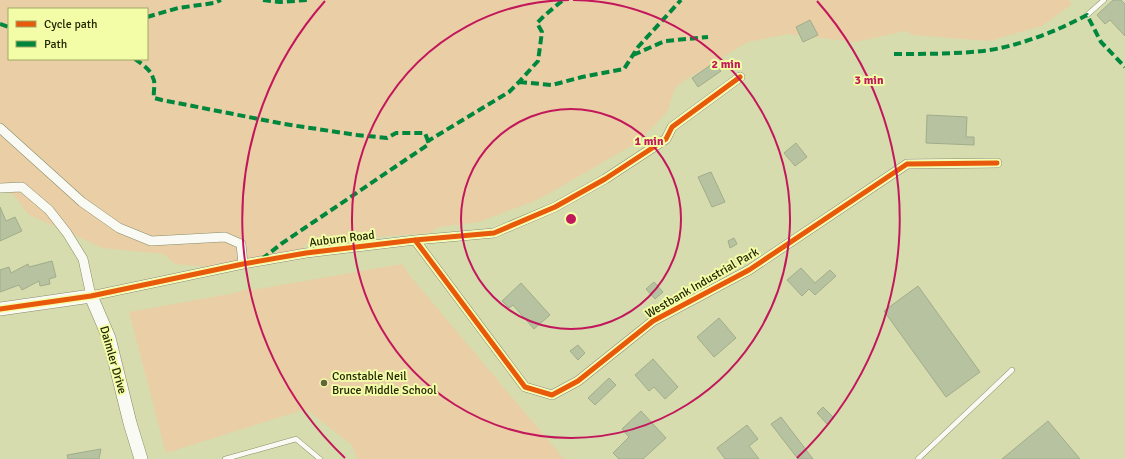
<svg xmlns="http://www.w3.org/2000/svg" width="1125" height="459" viewBox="0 0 1125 459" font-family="Signika,sans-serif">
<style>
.green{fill:#eacea6;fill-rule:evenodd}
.building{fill:#b7c2a0;stroke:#a1ac8a}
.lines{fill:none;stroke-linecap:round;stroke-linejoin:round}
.lane-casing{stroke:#888c66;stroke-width:5.5}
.street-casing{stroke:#888c66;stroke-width:10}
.secondary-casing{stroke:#888c66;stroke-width:14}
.lane{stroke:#f9faf3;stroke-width:4.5}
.street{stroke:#f9faf3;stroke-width:9}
.secondary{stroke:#f9faf3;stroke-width:13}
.quiet{stroke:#00873e;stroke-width:4;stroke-dasharray:8 4;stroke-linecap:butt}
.cycleway-casing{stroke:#f3fda7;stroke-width:8}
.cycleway{stroke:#e8590c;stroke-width:5}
.ring{fill:none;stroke:#c2185b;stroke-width:2}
.poi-dot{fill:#62663f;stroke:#f3fda7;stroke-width:1.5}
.labels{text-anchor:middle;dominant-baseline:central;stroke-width:4;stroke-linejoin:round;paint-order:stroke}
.street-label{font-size:12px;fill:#242703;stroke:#f3fda7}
.poi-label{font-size:12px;fill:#242703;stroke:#f3fda7;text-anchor:start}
.centre{fill:#c2185b;stroke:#f3fda7;stroke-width:2}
.ring-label{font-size:12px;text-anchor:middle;font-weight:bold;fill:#c2185b;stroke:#f3fda7;stroke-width:4;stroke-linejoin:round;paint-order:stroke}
</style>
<rect width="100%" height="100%" fill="#d6dcae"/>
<path class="green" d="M0 0H1068L1072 4 1042 26 989 41 913 35 906 31 855 42 788 34 748 42 685 80 675 88 667 112 638 142 539 199 479 222 438 227 430 233 374 237 373 235 308 243 296 254 209 267 175 264 164 254 103 248 28 214 15 196 0 185ZM9 9H147V59H9Z
M402 264 411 277 564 459H357L352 445 306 409 166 453 129 312 235 293 251 288 252 290Z"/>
<path class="building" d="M1113 0H1121L1125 4V36L1110 20 1105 24 1097 15Z
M810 20 818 35 803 42 796 27Z
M715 62 721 71 698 87 692 78Z
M927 115 967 117 966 137H974V145L926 143Z
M796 143 807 157 795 166 784 153Z
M711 172 725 202 712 207 698 177Z
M0 207 6 221 15 217 22 231 0 241Z
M734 238 737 244 730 248 728 241Z
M52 261 56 277 49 279 50 284 40 286 39 281 22 290 19 285 0 292V270L9 267 11 273 28 264 29 267Z
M801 268 815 283 830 270 836 276 815 295 809 289 802 296 787 280Z
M654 282 663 292 655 299 646 289Z
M521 283 550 315 534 329 513 305 509 308 502 301Z
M918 286 980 372 946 397 884 311Z
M719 318 736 338 714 357 697 337Z
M578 345 585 353 578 360 570 351Z
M653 359 678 387 665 399 654 387 649 391 635 375Z
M609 378 616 385 595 405 588 398Z
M823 407 834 418 827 424 817 413Z
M641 411 666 438 643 459H619L613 453 629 437 622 429Z
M781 417 813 459H798L771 424Z
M1048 421 1080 459H1002Z
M747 425 758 439 749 446 759 459H725L717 448Z
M101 449 99 459H68L67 455Z"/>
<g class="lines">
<defs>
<path id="lane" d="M1087 15 1104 0
M225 459 296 439 320 459
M918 459 1012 370"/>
<path id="street" d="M0 128 82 202 119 228 151 241 225 237 241 244 243 264
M0 188 22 187 49 210 67 233 83 259 91 296 243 264 306 253 415 240 494 233 555 207 605 179 666 139 672 127 740 77
M415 240 525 387 552 395 578 381 653 321 749 270 907 164 997 163"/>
<path id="secondary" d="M0 309 91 296 109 338 130 423 141 459"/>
</defs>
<use href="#lane" class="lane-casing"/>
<use href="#street" class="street-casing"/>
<use href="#secondary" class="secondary-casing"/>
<use href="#lane" class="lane"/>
<use href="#street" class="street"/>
<use href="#secondary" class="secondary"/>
<path class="quiet" d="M263 0 280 2 307 0
M147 17 178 8 214 3 221 0
M0 24 9 27
M894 54C924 54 954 54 983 51 1017 47 1057 31 1087 15L1101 42 1125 67
M633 55 665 41 708 37
M135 59C142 64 151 70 153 78 156 83 153 91 154 98L162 100 284 124 357 135 387 138 396 133H425L428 141
M519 82 552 85 582 77 624 69 638 47 681 0
M262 259 281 244 429 144 428 141 509 92 519 82 538 61 542 32 537 23 544 16 563 0"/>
<defs>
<path id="cycleway" d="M415 240 525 387 552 395 578 381 653 321 749 270 907 164 997 163
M0 309 91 296 243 264 306 253 415 240 494 233 555 207 605 179 666 139 672 127 740 77"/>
</defs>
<use href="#cycleway" class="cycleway-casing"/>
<use href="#cycleway" class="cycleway"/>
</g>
<g class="ring">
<circle cx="571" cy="219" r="110"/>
<path d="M573 0A219 219 0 1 1 569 0"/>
<path d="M345 458A329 329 0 0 1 325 1M817 1A329 329 0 0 1 797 458"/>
</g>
<circle class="poi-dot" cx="324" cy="383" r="4"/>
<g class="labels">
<g class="street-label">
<text transform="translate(342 239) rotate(-7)">Auburn Road</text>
<text transform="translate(702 283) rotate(-30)">Westbank Industrial Park</text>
<text transform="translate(113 360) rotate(74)">Daimler Drive</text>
</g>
<g class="poi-label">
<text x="332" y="376">Constable Neil<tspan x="332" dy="14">Bruce Middle School</tspan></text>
</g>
</g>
<circle cx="571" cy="219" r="6" class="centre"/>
<g class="ring-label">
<text x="726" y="68">2 min</text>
<text x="869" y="84">3 min</text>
<text x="649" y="145">1 min</text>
</g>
<rect x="8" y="8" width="140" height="52" fill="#f3fda7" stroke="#a0a765"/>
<rect x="16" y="21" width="20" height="6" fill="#e8590c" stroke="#a0a765"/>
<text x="44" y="28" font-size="12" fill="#242703">Cycle path</text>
<rect x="16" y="41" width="20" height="6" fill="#00873e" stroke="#a0a765"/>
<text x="44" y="48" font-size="12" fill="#242703">Path</text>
</svg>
